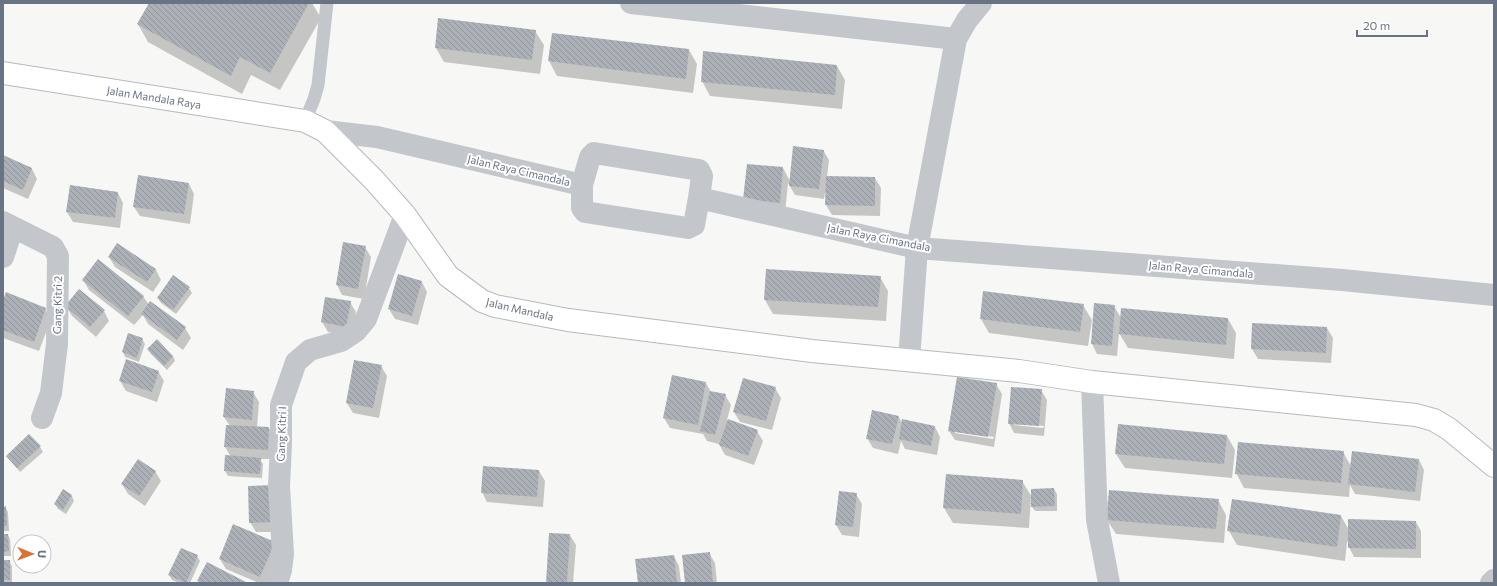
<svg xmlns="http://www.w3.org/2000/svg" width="1497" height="586" viewBox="0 0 1497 586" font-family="Commissioner,sans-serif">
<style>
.shadow{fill:#0003;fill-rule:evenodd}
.building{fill:url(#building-back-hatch)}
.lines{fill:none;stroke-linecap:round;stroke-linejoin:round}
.secondary-casing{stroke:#b6b9be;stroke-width:24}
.lane{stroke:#c3c6ca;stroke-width:13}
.street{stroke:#c3c6ca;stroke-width:22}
.secondary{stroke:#fff;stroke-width:22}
.labels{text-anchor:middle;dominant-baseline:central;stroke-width:4;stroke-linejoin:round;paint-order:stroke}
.street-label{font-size:11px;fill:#687484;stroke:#fff}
</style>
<defs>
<pattern id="building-back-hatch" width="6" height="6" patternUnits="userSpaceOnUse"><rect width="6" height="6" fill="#acb1b8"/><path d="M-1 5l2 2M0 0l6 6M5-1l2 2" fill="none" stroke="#90959b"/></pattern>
</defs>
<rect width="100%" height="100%" fill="#f7f8f5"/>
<path class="shadow" d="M150 3H312L321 18 280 90 251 75 242 94 148 42 138 24Z
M535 31 544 45 540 74 444 62 436 48Z
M553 34 689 50 697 64 693 93 557 76 549 61Z
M837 66 845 80 842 109 710 96 702 81Z
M823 150 829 160 827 177 875 178 881 188 880 216 832 215 826 205 827 193H825L824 199 795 195 788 183 785 213 750 209 783 168 790 181Z
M3 156 32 169 37 179 28 199 3 188Z
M189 184 194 194 190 224 140 216 134 207Z
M118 193 123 203 120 228 73 222 67 212Z
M344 243 365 247 371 257 364 299 342 295 337 285Z
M117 245 156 270 161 280 153 292 115 267 109 257Z
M880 277 888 291 886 321 773 314 765 300Z
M83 280 143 296 149 305 185 328 191 338 183 350 148 324 143 315 134 325 89 290Z
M422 282 427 292 418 325 395 319 389 309Z
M189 288 192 293 176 314 161 303 158 298Z
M350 302 356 312 351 336 328 332 322 322Z
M3 303 45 309 51 319 39 351 3 338Z
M1083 305 1092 320 1088 346 989 333 981 319Z
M66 306 104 311 109 321 96 337 72 316Z
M1114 306 1121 318 1228 319 1236 333 1234 359 1128 348 1119 333 1117 356 1097 354 1092 344Z
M1327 328 1333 338 1331 363 1258 359 1252 349Z
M129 334 142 339 145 344 139 362 125 357 123 352Z
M148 350 173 356 175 361 167 370 151 354Z
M381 366 387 376 379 418 353 413 347 403Z
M158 371 164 381 157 402 126 391 120 381Z
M706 383 711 392 725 395 731 405 727 420 757 431 763 441 754 465 725 455 719 444 707 441 703 434 670 428 664 418Z
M996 384 1002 394 994 447 955 440 949 431ZM955 431 994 437 993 439 955 433Z
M775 388 781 398 772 430 740 422 734 412Z
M1041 390 1047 400 1044 436 1014 433 1009 423ZM1014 423 1044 426 1043 428 1014 425Z
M253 392 259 402 257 428H269L274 438 273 459H260L263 464 262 478 228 476 225 471 226 456 231 457 225 447 227 426H230L224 417Z
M898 416 903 424 935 427 940 437 937 455 905 449 901 441 898 454 873 448 867 438Z
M1227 436 1235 450 1232 478 1125 468 1116 454Z
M40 447 43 452 20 472 7 456Z
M1343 452 1351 466 1419 460 1424 470 1420 501 1355 494 1350 485 1349 497 1244 488 1236 473Z
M155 471 161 481 145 506 128 494 122 484Z
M539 471 545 481 543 507 487 502 482 492Z
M947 475 1022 481 1032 497H1031L1029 528 953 523 944 508Z
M249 487 280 532H256L250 522Z
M1054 489 1057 494V511H1035L1032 507Z
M64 491 72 496 74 501 66 514 58 509 55 504Z
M856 494 862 504 859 537 842 535 836 525Z
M1218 500 1226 515 1224 543 1116 534 1107 520Z
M5 507 8 512 9 531H3V508Z
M1341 516 1349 530 1416 522 1421 531V558L1354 557 1349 547V542H1347L1345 561 1237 545 1229 531Z
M3 535H8L10 539 11 556H3Z
M570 535 576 545 573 583H547Z
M274 542 280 552 267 583H259L226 569 220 559Z
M709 553 715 563 717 583H686Z
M197 556 200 561 190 583H179L172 580 169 575Z
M674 556 679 566 681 583H639Z
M3 561H9L12 566V583H3Z"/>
<path class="building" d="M149 3H309L270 73 240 57 231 76 137 24Z
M438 18 536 30 532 60 435 48Z
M552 33 689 49 686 79 548 61Z
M703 51 837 65 835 95 701 82Z
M793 146 824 150 819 189 789 186Z
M3 155 32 168 23 190 3 181Z
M747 164 783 167 780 203 743 199Z
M138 175 189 183 184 214 133 207Z
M826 176 875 177V206L825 205Z
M70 185 118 192 115 218 66 212Z
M343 242 366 246 358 289 336 285Z
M117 243 156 269 147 282 108 257Z
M98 259 144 296 128 316 82 280Z
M766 269 881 276 878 307 764 300Z
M398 274 422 281 412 316 388 309Z
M173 275 190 287 173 310 157 298Z
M79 289 105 310 90 327 65 306Z
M983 291 1084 304 1080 332 980 319Z
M6 292 46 308 34 342 3 330V300Z
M325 297 351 301 346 327 321 322Z
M150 301 186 327 177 340 141 314Z
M1094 303 1115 305 1112 346 1091 344Z
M1121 308 1228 318 1226 345 1119 334Z
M1252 323 1327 327 1326 353 1251 349Z
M128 333 143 338 137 358 122 352Z
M157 339 173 356 164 366 147 349Z
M126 359 159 371 152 392 119 381Z
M354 360 382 365 373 408 346 403Z
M672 375 706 382 698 425 663 418Z
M957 377 997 383 988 437 948 431Z
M743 378 776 387 766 421 733 412Z
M1011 387 1042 389 1039 426 1008 424Z
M226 388 254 391 252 420 223 417Z
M710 391 726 394 715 435 700 431Z
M872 410 899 416 892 444 866 439Z
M728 419 758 430 748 456 719 445Z
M902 419 935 426 931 446 899 439Z
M1118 424 1227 435 1224 464 1115 454Z
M226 425 269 427 268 450 224 447Z
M29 434 41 446 17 468 6 456Z
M1238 442 1344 451 1341 483 1235 474Z
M1352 451 1419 459 1415 492 1348 484Z
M225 455 261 458 260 474 224 471Z
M138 459 156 471 139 496 121 484Z
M483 466 539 470 537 497 481 493Z
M946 474 1023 480 1021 514 943 508Z
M274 485 275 522 249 523 248 486Z
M1054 488 1055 506 1031 507V489Z
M63 489 72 495 63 510 54 504Z
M1109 490 1219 499 1216 529 1106 520Z
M839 491 857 493 853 527 835 525Z
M1232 499 1341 515 1337 547 1227 531Z
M6 506 7 526H3V507Z
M1348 519 1416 521V549L1348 548Z
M233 524 275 542 260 577 219 559Z
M549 533 570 534 567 583H546Z
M3 534H8L9 551 3 552Z
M181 548 198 555 186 583 168 575Z
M710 552 713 583H685L682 555Z
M674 555 677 583H638L635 559Z
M3 560H10V580H3Z
M207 562 248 583H202L197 581Z"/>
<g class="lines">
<defs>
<path id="secondary" d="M3 73 305 121 325 131 374 180 405 215 448 276 482 301 495 306 568 320 812 351 1019 371 1092 382 1416 415 1434 420 1449 429 1494 466"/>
</defs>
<use href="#secondary" class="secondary-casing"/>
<path class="lane" d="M305 121 314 99 318 85 327 3"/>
<path class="street" d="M631 3 956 39 967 20 981 3
M325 131 377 137 582 185 590 157 594 153 699 170 702 176 699 198 917 248 1342 280 1494 295
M582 185V208L585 212 688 228 694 225 699 198
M3 222 53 247 58 256 57 344 51 393 42 418
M3 257 13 227
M909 360 917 248 956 39
M1092 382 1097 520 1109 583
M277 583 281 570 283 554 279 486 281 444V405L296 362 310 350 341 341 356 331 366 319 405 215
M1491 583 1494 580"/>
<use href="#secondary" class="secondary"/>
</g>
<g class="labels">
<g class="street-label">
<text transform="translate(154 97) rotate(9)">Jalan Mandala Raya</text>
<text transform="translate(519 170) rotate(13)">Jalan Raya Cimandala</text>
<text transform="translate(879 237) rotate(11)">Jalan Raya Cimandala</text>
<text transform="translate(1201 269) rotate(5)">Jalan Raya Cimandala</text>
<text transform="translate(57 305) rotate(-89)">Gang Kitri 2</text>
<text transform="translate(520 309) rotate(13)">Jalan Mandala</text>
<text transform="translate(281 434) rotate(-88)">Gang Kitri I</text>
</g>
</g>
<rect width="1497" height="586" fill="none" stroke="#687484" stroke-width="8"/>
<g transform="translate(32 554) rotate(91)"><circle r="19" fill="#ffffff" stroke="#c3c7ce"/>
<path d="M0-3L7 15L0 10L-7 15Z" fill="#d87334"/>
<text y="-6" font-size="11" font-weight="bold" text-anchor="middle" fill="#687484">U</text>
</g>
<path d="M1357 30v6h70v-6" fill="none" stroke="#687484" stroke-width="2"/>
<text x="1363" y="30" font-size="12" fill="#687484" stroke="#ffffff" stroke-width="3" paint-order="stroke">20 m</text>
</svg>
